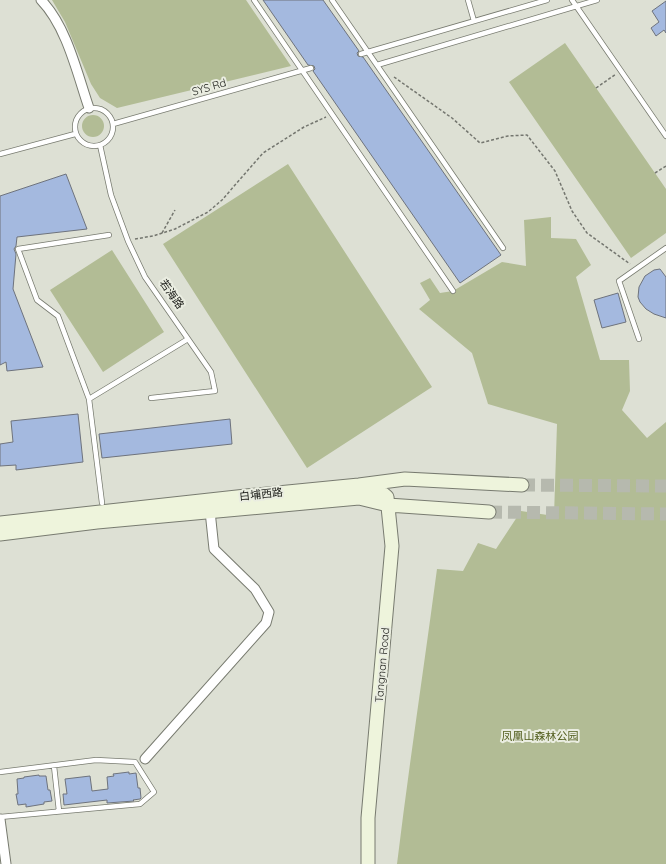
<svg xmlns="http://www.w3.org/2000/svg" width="666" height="864" viewBox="0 0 666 864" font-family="Quicksand,'Noto Sans SC',sans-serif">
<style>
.green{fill:#b2bc95}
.building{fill:#a4b9df;stroke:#6e737d}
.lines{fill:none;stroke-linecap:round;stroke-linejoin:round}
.secondary-tunnel{stroke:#b6b9ae;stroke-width:13;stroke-dasharray:13 6;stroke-linecap:butt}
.lane-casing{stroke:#787b70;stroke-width:6}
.street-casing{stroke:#787b70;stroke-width:11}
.secondary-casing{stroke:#787b70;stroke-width:15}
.path{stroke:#74766f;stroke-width:1.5;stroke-dasharray:3 2;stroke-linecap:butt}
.lane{stroke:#fff;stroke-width:4.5}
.street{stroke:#fff;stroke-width:9}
.secondary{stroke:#eef4dc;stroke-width:13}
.labels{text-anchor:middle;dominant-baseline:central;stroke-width:4;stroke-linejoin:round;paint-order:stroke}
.street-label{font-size:11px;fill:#1a1b17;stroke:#eaede1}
.park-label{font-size:11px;fill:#515d1c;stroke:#eaede1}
</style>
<rect width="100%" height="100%" fill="#dde0d4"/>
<path class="green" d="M52 0H246L291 66 117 108 100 98 91 84 65 22Z
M565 43 666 189V233L631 258 509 82Z
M82 126a11 11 0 1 1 22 0a11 11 0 1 1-22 0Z
M288 164 432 387 307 468 163 244Z
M551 217V238L576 239 591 265 576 277 600 360H629L630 391 622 410 647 438 666 422V864H397C409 765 424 667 437 569L463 571 478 543 496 549 521 511 554 516 557 424 488 404 472 353 419 309 430 300 420 283 430 278 440 293 453 291 502 262 526 266 524 220Z
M112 250 164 332 103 372 50 290Z"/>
<path class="building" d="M263 0H323L359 51 357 53 358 56 363 57 501 255 460 283 313 71 315 69 314 66 308 65Z
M666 1V33L664 30 656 36 651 28 659 22 652 11Z
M66 174 87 229 17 237 16 246 14 249 16 254 13 289 43 367 7 371 6 362 0 365V196Z
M660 269 666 277V318L654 314 646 309 640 302 638 297 639 287 645 276 654 270Z
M618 293 626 322 602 328 594 300Z
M78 414 83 462 16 470V465L0 466V444L13 442 11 421Z
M230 419 232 444 102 458 99 434Z
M129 772V774L136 773 138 788H140L141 798 140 799 133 800 134 801 107 803V800L64 805 63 794H67L65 779 90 776 92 791 108 789 107 777 114 776 113 774Z
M39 775V776H46L48 790H50L52 801 44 802V804L26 807V804L18 805 16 794H18L17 779 24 778V777Z"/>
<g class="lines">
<path class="secondary-tunnel" d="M522 485 666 486
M489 512 666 514"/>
<defs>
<path id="lane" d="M254 0 453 291
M332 0 503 248
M468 0 474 21
M572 0 666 136
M361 54 547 0
M377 65 597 0
M75 127a19 19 0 1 1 38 0a19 19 0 1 1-38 0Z
M113 124 311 68
M100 145 111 195 128 241 145 277 211 372 215 391 151 398
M0 154 75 134
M639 339 619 281 666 248
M89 399 58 316 37 300 18 249 109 235
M102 503 89 399 188 339
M54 766 59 811
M0 772 96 760 135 762 154 792 140 804 0 817"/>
<path id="street" d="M41 0C67 27 77 73 89 108
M145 759 266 623 269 612 255 589 214 549 210 511
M0 819 6 864"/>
<path id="secondary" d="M364 487 380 491 387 497 392 546 368 818V864
M0 523 246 496 359 485 405 479 522 485
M0 534 97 522 359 498 388 505 489 512"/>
</defs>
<use href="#lane" class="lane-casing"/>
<use href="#street" class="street-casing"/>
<use href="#secondary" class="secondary-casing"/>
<path class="path" d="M394 77 452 118 480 143 508 136 527 135 555 171 572 211 587 233 630 264
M596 88 616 74
M655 173 666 166
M162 233 175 210
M135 239 153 236 175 229 208 212 222 200 263 153 304 127 326 117"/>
<use href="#lane" class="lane"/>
<use href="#street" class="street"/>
<use href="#secondary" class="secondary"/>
</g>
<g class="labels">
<g class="street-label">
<text transform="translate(209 87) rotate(-16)">SYS Rd</text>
<text transform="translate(172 294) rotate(55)">若海路</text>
<text transform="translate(261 494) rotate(-6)">白埔西路</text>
<text transform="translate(382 665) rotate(-85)">Tangnan Road</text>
</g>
<g class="park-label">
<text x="540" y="736">凤凰山森林公园</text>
</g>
</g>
</svg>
